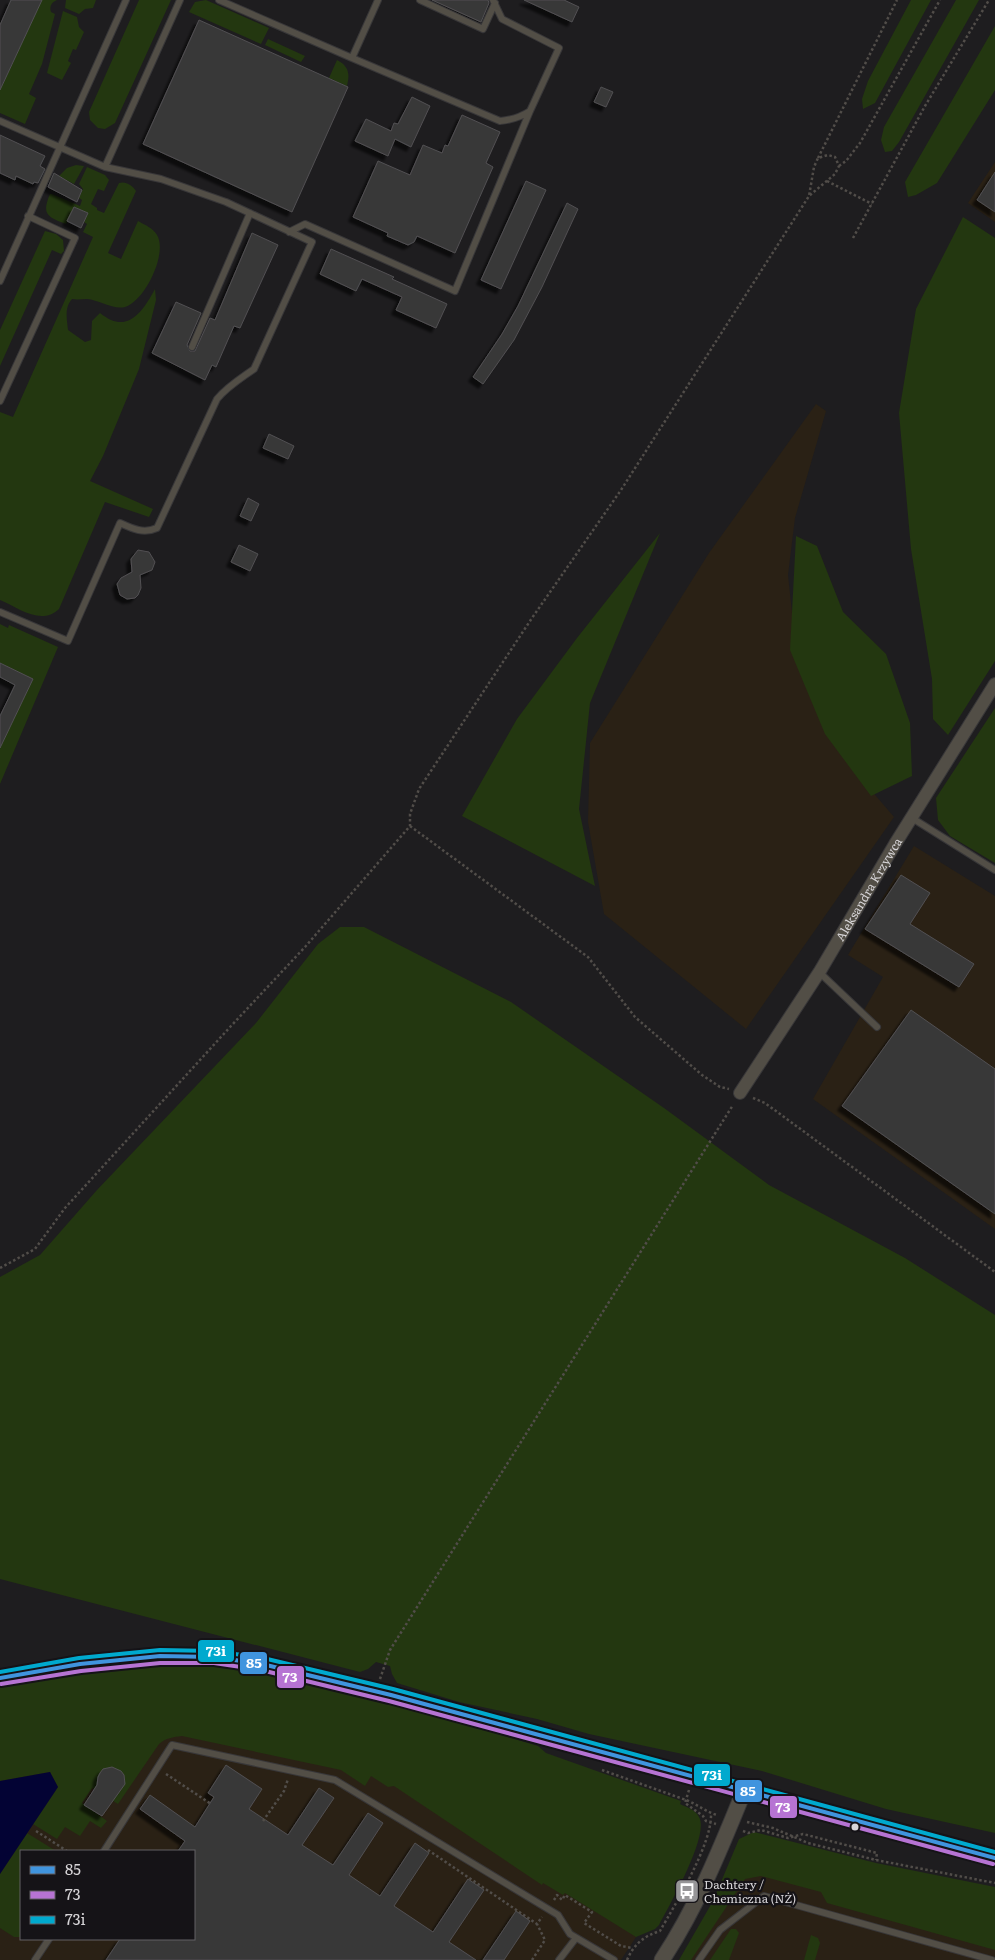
<svg xmlns="http://www.w3.org/2000/svg" width="995" height="1960" viewBox="0 0 995 1960" font-family="Literata,serif">
<style>
.industrial{fill:#2a2115;fill-rule:evenodd}
.green{fill:#233710}
.water{fill:#030334}
.building{fill:#393739;stroke:#515052;filter:url(#shadow)}
.lines{fill:none;stroke-linecap:round;stroke-linejoin:round}
.service-casing{stroke:#383739;stroke-width:8}
.minor-casing{stroke:#383739;stroke-width:14}
.tertiary-casing{stroke:#383739;stroke-width:17}
.path{stroke:#514d49;stroke-width:2.5;stroke-dasharray:2.5 2.5;stroke-linecap:butt}
.service{stroke:#524e46;stroke-width:6}
.minor{stroke:#524e46;stroke-width:12}
.tertiary{stroke:#524e46;stroke-width:15}
.bus-1-casing{stroke:#151317;stroke-width:8}
.bus-2-casing{stroke:#151317;stroke-width:8}
.bus-3-casing{stroke:#151317;stroke-width:8}
.bus-1{stroke:#4094de;stroke-width:4}
.bus-2{stroke:#b673d3;stroke-width:4}
.bus-3{stroke:#00a9ce;stroke-width:4}
.bus-dot{fill:#d7d5d8;stroke:#151317;stroke-width:2}
.labels{text-anchor:middle;dominant-baseline:central;stroke-width:4.5;stroke-linejoin:round;paint-order:stroke}
.street-label{font-size:12px;fill:#d7d5d8;stroke:#151317}
.poi-label{font-size:12px;fill:#d7d5d8;stroke:#151317;text-anchor:start}
.line-badge{stroke:#151317;stroke-width:2}
.badge-label{font-size:14px;text-anchor:middle;font-weight:bold;fill:#fff}
</style>
<defs>
<filter id="shadow"><feDropShadow dx="-4.5" dy="4.5" stdDeviation="1" flood-color="#0009"/></filter>
</defs>
<rect width="100%" height="100%" fill="#1e1d1f"/>
<path class="industrial" d="M995 162V222L968 203Z
M816 404 826 411 795 518 788 575 796 650 852 768 894 817 746 1029 604 914 588 822 590 743 709 553Z
M914 846 995 896V1229L813 1099 883 977 848 955Z
M176 1726 677 1851 638 1934 621 1960H0V1757ZM21 1851H194V1939H21Z
M748 1867 995 1932V1960H687Z"/>
<path class="green" d="M40 0H57C52 2 49 6 51 12L55 14 42 64 29 94 36 98 25 124 0 113V83L3 84 41 1Z
M66 0H96L93 8 85 9 79 14 65 8Z
M139 0H171L115 123 105 129 98 128 90 120 89 112Z
M206 0 269 28 261 44 189 12 195 2Z
M911 0H931L875 103 863 109 862 99 868 81Z
M956 0H979L899 142 892 151 885 152 881 140 884 127Z
M63 11 77 17 79 27 84 32 76 50 73 49 68 61 71 63 62 80 47 73Z
M995 26V90L937 183 916 195 908 197 905 182Z
M268 39 305 56 301 62 265 45Z
M337 60C349 66 350 74 347 86L329 78Z
M76 165 84 166 74 184 59 176 67 168Z
M87 167 105 175 109 180 104 191 98 189 91 204 97 208V210L104 213 119 183C126 181 132 185 136 191L108 253 121 259 138 221C145 225 153 228 157 235 168 253 145 301 125 307 113 310 99 300 87 299 82 299 77 300 72 299 64 308 67 319 68 330L85 342 91 340 92 321 100 313C127 335 142 313 155 289L156 300 139 369 103 456 90 481 153 509 149 517 105 502 59 609C41 626 19 608 0 600V412L13 417 93 237 83 232 87 224 84 222 88 213 74 207 66 224C48 217 41 215 50 194H52L80 206 82 200 79 198 83 189 79 184Z
M963 217 995 238V661L948 735 933 719 932 679 911 549 899 413 916 309Z
M45 231 56 234 63 240 64 251 61 254 52 250 0 366V330Z
M660 533 590 703 579 809 595 886 462 816 517 719 577 638Z
M796 536 817 546 843 612 886 654 910 723 912 776 871 796 825 734 790 650Z
M0 624 8 628 9 625 58 647 0 784V737L4 739 33 679 0 663Z
M995 708V863L950 836 938 820 936 798Z
M340 927H364L511 1002 664 1108 769 1185 905 1258 995 1315V1833L886 1809 762 1771 589 1734 537 1719 459 1702 397 1683 392 1674 390 1666 376 1662 368 1669 360 1672 0 1579V1277L40 1255 97 1190 256 1023 318 944Z
M154 1665 226 1667 278 1675 441 1717 538 1746 546 1753 681 1801 680 1804C686 1807 696 1810 699 1817 710 1835 669 1906 659 1925L655 1929 636 1937 565 1893 563 1895 543 1883 542 1885 394 1786 388 1787 371 1776 365 1786 341 1770 182 1736C173 1737 166 1738 159 1744L118 1804 92 1788 82 1803 107 1821 101 1828 90 1821 80 1836 65 1827 57 1839 33 1824 58 1787 50 1772 0 1781V1686C51 1677 102 1668 154 1665Z
M754 1832 876 1863 995 1887V1950L827 1903 821 1892 761 1876 745 1879 691 1960H679L713 1901 739 1839Z
M27 1833 56 1851H21V1937H14L0 1928V1874Z
M731 1929H736L739 1933 729 1960H710Z
M811 1935 818 1938 820 1943 815 1960H804Z"/>
<path class="water" d="M50 1772 58 1787 0 1874V1781Z"/>
<path class="building" d="M11 0H42L0 90V25Z
M432 0H488L489 3 481 22Z
M524 0H564L579 7 572 22Z
M199 20 348 87 292 212 143 144Z
M601 87 613 92 606 107 594 102Z
M412 97 430 106 411 147 395 139 388 156 355 141 366 119 391 131 394 123 398 124Z
M462 115 500 132 486 163 493 167 455 253 417 236 414 242 408 245 387 236 388 233 353 217 378 161 410 175 423 145 442 153 445 145 448 146Z
M0 135 45 156 40 166 45 169 38 183 34 182 33 184 16 176 15 180 0 173Z
M995 172V212L977 200Z
M54 173 82 190 77 202 48 187Z
M526 181 546 190 501 289 481 280Z
M567 203 578 209 542 287 514 340 483 384 473 377 502 334 518 306Z
M74 207 88 213 81 228 67 221Z
M252 233 278 245 240 328 234 326 216 367 212 365 205 380 152 353 176 302 201 313 187 345 190 351H195L210 318 215 320Z
M331 249 394 277 392 279 447 304 436 328 396 310 402 297 362 279 356 291 320 274Z
M269 434 294 446 288 459 263 448Z
M248 498 259 504 251 521 240 516Z
M239 545 258 554 250 571 231 562Z
M138 550 149 552 155 562 152 570 140 575 141 588 138 595 135 598 127 599 120 595 117 584 121 578 132 572 131 559Z
M0 663 33 679 0 748V716L15 685 0 677Z
M901 875 930 893 910 924 974 964 959 987 865 929Z
M911 1010 995 1069V1214L842 1106Z
M226 1765 262 1789 249 1809 288 1835 319 1788 334 1798 302 1845 333 1865 368 1813 383 1823 349 1875 380 1896 415 1843 429 1853 394 1906 433 1932 468 1879 484 1890 449 1942 476 1960H106L120 1939H194V1851H178L185 1841 140 1809 150 1795 195 1827 214 1797 208 1793Z
M112 1767 121 1771 124 1775 125 1784 102 1816 84 1805 97 1785 98 1777 100 1773 103 1769Z
M516 1911 530 1921 504 1960H483Z"/>
<g class="lines">
<defs>
<path id="service" d="M219 0 352 58 378 0
M420 0 483 29 495 3
M352 58 500 121C511 120 521 117 530 111L559 48 502 19 493 0
M0 121 105 167 180 0
M289 232 305 224 455 291 530 111
M0 281 126 0
M192 347 250 213
M0 401 75 238 28 216
M0 612 68 641 120 523C133 529 144 534 157 528L217 399C228 386 240 379 254 369L312 242 226 202 161 179 105 167
M912 818 995 870
M819 972 877 1027
M104 1851 172 1745 335 1780 558 1915 570 1934 614 1960
M35 1960 49 1939
M559 1960 576 1938
M699 1960 720 1930 764 1896 992 1960"/>
<g id="minor">
<path id="s1" d="M740 1093 820 971 895 844 995 684"/>
</g>
<path id="tertiary" d="M0 1678C71 1665 142 1652 214 1657 257 1661 299 1672 340 1682 408 1699 476 1718 543 1737 694 1779 845 1817 995 1858
M662 1960C697 1907 720 1850 744 1791"/>
</defs>
<use href="#service" class="service-casing"/>
<use href="#minor" class="minor-casing"/>
<use href="#tertiary" class="tertiary-casing"/>
<path class="path" d="M818 158 897 0
M839 166 846 161 860 143 940 0
M827 181 872 204
M853 238 925 106 989 0
M410 826 588 957 635 1017 702 1075 720 1087 729 1089
M753 1098 765 1103 995 1272
M0 1268 35 1249 65 1208 231 1026 305 947 410 826V814L419 789 532 618 621 490 809 196 835 174 839 166 835 157 828 155 818 158 814 167 809 196
M380 1679 390 1650 733 1105
M602 1770 686 1800C697 1804 707 1813 718 1815
M166 1774 211 1804
M689 1790 685 1803 703 1816 706 1821 716 1824
M263 1821 284 1791 288 1779
M747 1822 773 1828 808 1843 876 1860 995 1883
M36 1831 67 1851
M743 1831 748 1833 761 1830 788 1838 803 1834 877 1853 876 1860
M428 1850 537 1924
M554 1900 557 1895 562 1900 565 1895 568 1897 592 1912 584 1923 621 1946 632 1948
M532 1960 545 1940 537 1924 542 1917
M627 1960C634 1944 644 1936 660 1931 676 1903 712 1844 711 1814"/>
<use href="#service" class="service"/>
<use href="#minor" class="minor"/>
<use href="#tertiary" class="tertiary"/>
<defs>
<path id="bus-1" d="M0 1678 80 1664 160 1656 214 1657 262 1664 391 1695 995 1858"/>
<path id="bus-2" d="M1 1684 81 1671 160 1663H214L261 1670 389 1701 993 1864"/>
<path id="bus-3" d="M0 1672 79 1658 160 1650 214 1651 263 1658 393 1689 995 1852"/>
</defs>
<use href="#bus-1" class="bus-1-casing"/>
<use href="#bus-2" class="bus-2-casing"/>
<use href="#bus-3" class="bus-3-casing"/>
<use href="#bus-1" class="bus-1"/>
<use href="#bus-2" class="bus-2"/>
<use href="#bus-3" class="bus-3"/>
</g>
<defs>
<symbol id="bus-square" viewBox="-11 -11 22 22"><rect x="-9" y="-9" width="18" height="18" rx="4" fill="#969597" stroke="#151317"/><path d="M-5-6H5V4H4V6H2V4H-2V6H-4V4H-5ZM-3.5-4V0h7V-4ZM-3.5 1.2v1.5H-2V1.2ZM2 1.2v1.5H3.5V1.2Z" fill="#fff"/></symbol>
</defs>
<g fill-rule="evenodd">
<use href="#bus-square" x="673" y="1877" width="28" height="28"/>
</g>
<circle class="bus-dot" cx="855" cy="1827" r="4.5"/>
<g class="labels">
<g class="street-label">
<text stroke="none"><textPath href="#s1" startOffset="241">Aleksandra Krzywca</textPath></text>
</g>
<g class="poi-label">
<text x="704" y="1884">Dachtery /<tspan x="704" dy="14">Chemiczna (NŻ)</tspan></text>
</g>
</g>
<g class="line-badge">
<rect x="197" y="1639" width="38" height="24" rx="5" fill="#00a9ce"/>
<rect x="239" y="1651" width="29" height="24" rx="5" fill="#4094de"/>
<rect x="276" y="1665" width="29" height="24" rx="5" fill="#b673d3"/>
<rect x="693" y="1763" width="38" height="24" rx="5" fill="#00a9ce"/>
<rect x="734" y="1779" width="29" height="24" rx="5" fill="#4094de"/>
<rect x="769" y="1795" width="29" height="24" rx="5" fill="#b673d3"/>
</g>
<g class="badge-label">
<text x="216" y="1656">73i</text>
<text x="254" y="1668">85</text>
<text x="290" y="1682">73</text>
<text x="712" y="1780">73i</text>
<text x="748" y="1796">85</text>
<text x="783" y="1812">73</text>
</g>
<rect x="20" y="1850" width="175" height="90" fill="#151317" stroke="#636164"/>
<rect x="30" y="1866" width="25" height="8" fill="#4094de" stroke="#636164"/>
<text x="65" y="1875" font-size="15" fill="#d7d5d8">85</text>
<rect x="30" y="1891" width="25" height="8" fill="#b673d3" stroke="#636164"/>
<text x="65" y="1900" font-size="15" fill="#d7d5d8">73</text>
<rect x="30" y="1916" width="25" height="8" fill="#00a9ce" stroke="#636164"/>
<text x="65" y="1925" font-size="15" fill="#d7d5d8">73i</text>
</svg>
